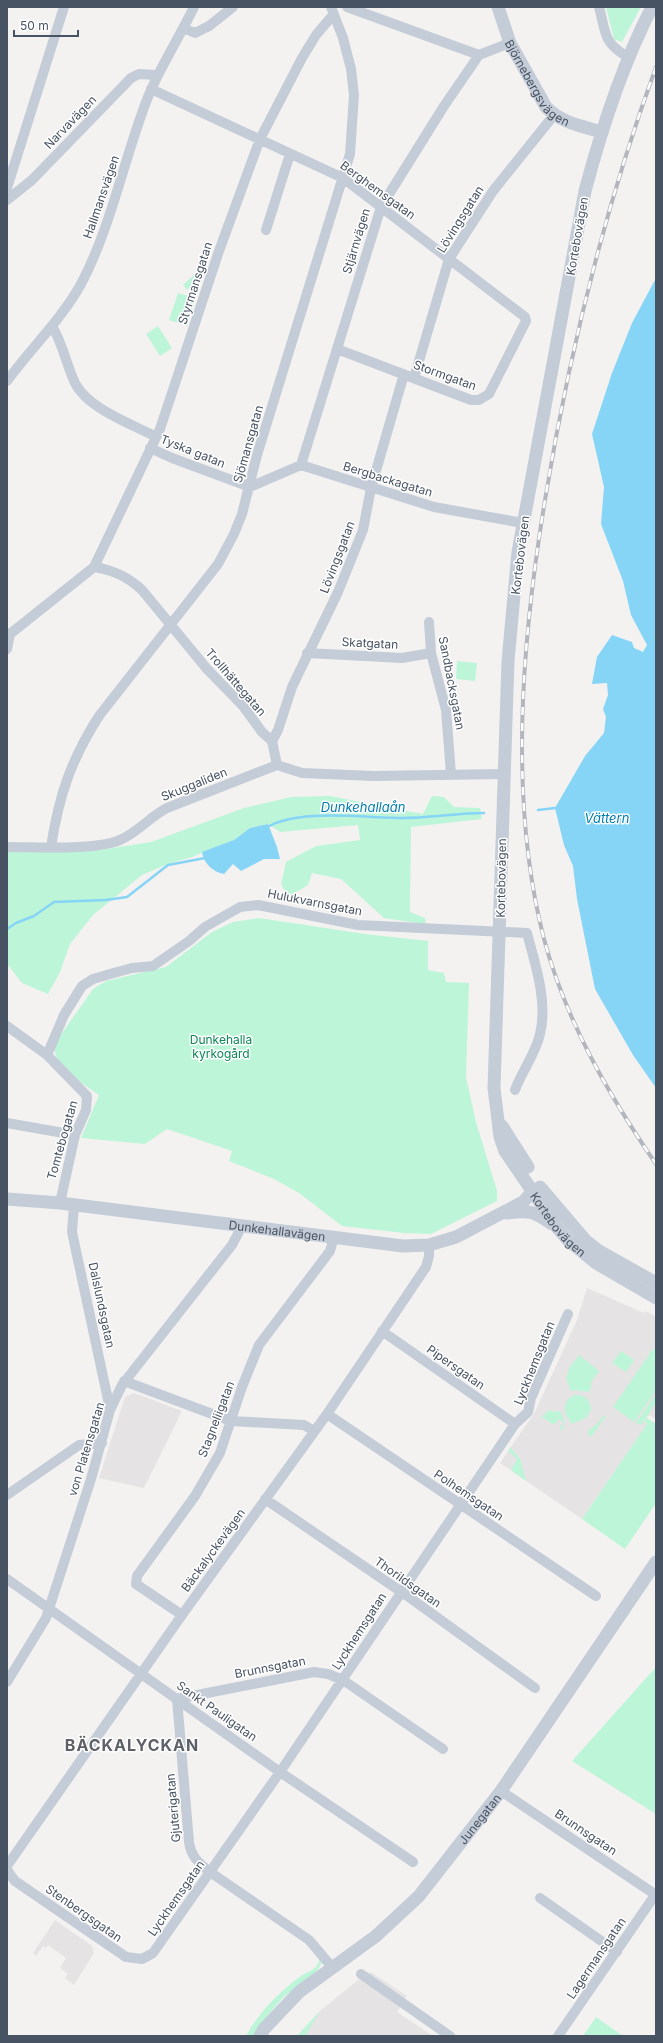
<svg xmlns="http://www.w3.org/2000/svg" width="663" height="2043" viewBox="0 0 663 2043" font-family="Inter,sans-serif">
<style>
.education{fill:#e5e3e3}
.green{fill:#bdf5d8}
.water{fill:#86d4f6}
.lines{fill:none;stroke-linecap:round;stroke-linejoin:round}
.stream{stroke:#86d4f6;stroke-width:2.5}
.minor{stroke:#c4ccd7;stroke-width:10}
.tertiary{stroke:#c4ccd7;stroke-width:13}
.rail-casing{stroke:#b3b6bd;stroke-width:4}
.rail{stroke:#fff;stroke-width:2.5;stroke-dasharray:8;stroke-linecap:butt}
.labels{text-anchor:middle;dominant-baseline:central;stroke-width:3;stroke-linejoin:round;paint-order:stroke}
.street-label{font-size:12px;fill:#475262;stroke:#fff}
.park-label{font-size:12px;fill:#0d8756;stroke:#fff}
.water-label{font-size:13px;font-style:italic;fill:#017cb2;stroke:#fff}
.district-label{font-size:16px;font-weight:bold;letter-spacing:1px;fill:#5d6167;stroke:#fff}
</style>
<rect width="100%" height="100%" fill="#f4f2f1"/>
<path class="education" d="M587 1288 644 1313 646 1311 656 1317V1419L649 1415 644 1421 647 1424 582 1519 500 1463 535 1412 577 1320Z
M134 1393 182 1411 144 1488 99 1478 125 1397Z
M55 1920 92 1946 94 1953 74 1985 65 1978 68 1974 60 1968 66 1958 48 1945 46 1948 43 1946 36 1956 33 1953Z
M371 1972 407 1996 397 2012 433 2036H297L320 2011 358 1980Z"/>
<path class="green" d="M606 7H641L622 42 614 39Z
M197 272 202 277 187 290 183 285Z
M178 293 196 298 187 326 169 320Z
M158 326 172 348 160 356 146 334Z
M457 661 477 663 475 681 456 679Z
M330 796 423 814 432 796 444 797 454 807 480 808 482 819 411 827 410 912 425 918 426 922 423 924 384 918 341 879 312 873 308 885 288 897 281 884 286 862 316 846 360 840 358 825 280 832 268 824 250 828 234 840 192 857 168 864 142 875 93 915 70 944 60 972 48 994 22 983 7 964V852L100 850 151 842 244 808 291 797Z
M259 918 365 934 428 941V970L444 973 446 982 469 983 466 1077 476 1122 497 1191V1201L431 1234 404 1233 342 1226 299 1193 274 1179 229 1161 232 1151 167 1129 145 1144 81 1138 99 1095C85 1085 49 1064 55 1043L93 989 106 981 166 967 212 932 233 922Z
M653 1349 656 1350V1390L634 1422 613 1407Z
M621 1351 634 1360 626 1372 612 1363Z
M579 1355 599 1371 591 1382V1389L588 1392 576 1390 571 1391 566 1378 570 1367Z
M656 1393V1403L641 1425 636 1423Z
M575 1395C585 1394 590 1400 591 1409L587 1417 572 1424C563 1414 561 1401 575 1395Z
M549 1410 556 1412 560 1411 565 1423 562 1431 560 1428 564 1423 559 1419 554 1425 542 1417Z
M603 1416H606L591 1437 588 1434 589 1430 598 1423Z
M647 1418 656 1424V1503L625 1549 582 1519 647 1424 644 1421Z
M510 1447 520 1459 526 1481 511 1470 517 1459 508 1451Z
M656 1667V1814L572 1761Z
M319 1958 322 1962C316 1977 297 1986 285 1996 273 2008 262 2022 254 2036H246C259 2012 279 1992 301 1976 308 1971 320 1969 319 1958Z
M320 2011 305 2036H297Z
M596 2017 623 2036H583Z"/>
<path class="water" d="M656 278V1088L633 1055 595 989 577 899 573 866 564 845 555 808 585 756 604 733 606 717 603 709 608 695 607 683 592 684 597 657 612 635 632 642 634 648 643 652 647 645 631 615 623 581 601 524 604 487 592 434 612 373 632 323Z
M268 824 277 847 280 859H264L241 871 233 864 224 874C213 872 204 864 202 852L234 840 250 828Z"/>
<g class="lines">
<path class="stream" d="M538 810 555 808
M266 828C296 808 366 818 402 818 430 818 457 813 484 813
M7 929 16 923 34 916 54 902 106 900 127 897 168 865 205 858"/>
<path class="minor" d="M347 7 479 55
M599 7C606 33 603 43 628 57
M183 28 195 33 209 26 233 7
M151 89 343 178 525 317 526 321 489 394 479 400H471L337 349
M7 188 64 7
M7 200 32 180 131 78 139 74 156 75
M266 230 290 154
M52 326C63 344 66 364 75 383 88 409 132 424 156 437
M414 378 449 259 493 191 554 115
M7 381C31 348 61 320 81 284 109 231 121 172 141 116 154 76 176 44 194 7
M150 448 172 458 250 487 301 465 434 507 523 523
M301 465 381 207 444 106 479 55 510 43
M94 567 160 429 219 251 260 139 302 58 316 35 333 15
M429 622 431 653 446 710 451 774
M7 633 10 634 94 567C114 570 128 577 142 590L207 669 243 706 262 732 272 741 277 765 302 773 374 776 503 774
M7 649 10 634
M307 653 402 658 431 653
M272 741 278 730 292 687 338 592 363 530 371 488 404 374
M7 847C36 847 98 851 122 839 139 831 151 816 167 808L277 765
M51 847C59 795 71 760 99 716L218 564 234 534 242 514 257 455 350 154 354 95 351 69 343 38 331 7
M7 1026 47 1055 87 1096 86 1110 75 1135 60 1203
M47 1055 64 1015 82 986 93 979 110 974 132 968 153 966 189 941 205 927 240 907 258 905 358 925 527 933C535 964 548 1001 540 1034 536 1053 522 1071 515 1090
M7 1123 75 1135
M74 1205 72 1232 110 1409
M382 1331 515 1424
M124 1381 231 1421 304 1425 314 1431
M327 1414 596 1596
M7 1495 79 1445 102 1443
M265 1499 406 1595 535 1688
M7 1579 280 1772 413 1862
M182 1615 136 1584 137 1576 195 1496 220 1453 242 1387 259 1345 330 1251 334 1237
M7 1682 46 1618 91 1479 110 1410 122 1385 232 1245 242 1226
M501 1791 656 1895
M7 1866 182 1615 327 1414 426 1267 429 1256V1245
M7 1870 15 1881 126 1957 142 1959 153 1953 280 1772 515 1424 528 1412 531 1398 568 1314
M540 1898 617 1952
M332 1967 309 1940 210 1872C199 1863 191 1857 189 1842L177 1699 314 1672 328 1674 343 1680 443 1749
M361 1974 450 2036
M558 2036 655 1895"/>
<g class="tertiary">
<path id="s1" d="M498 7 510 43 546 107C561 123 582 126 602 132"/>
<path id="s2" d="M652 7C622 65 602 127 585 191L518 552 508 661 494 1088 500 1137 505 1151 556 1226 568 1240 596 1263 656 1298"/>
<path d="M502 1126 528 1167"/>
<path d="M540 1187 586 1241 599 1251 656 1283"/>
<path id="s3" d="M7 1199 60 1203 403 1246 429 1245 456 1237 523 1202 533 1191"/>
<path d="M507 1213C530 1210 533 1211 552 1224"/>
<path id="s4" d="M260 2036 264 2029 299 1992 376 1936 419 1896 501 1791 656 1562"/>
</g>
<defs>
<path id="rail" d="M656 67C605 207 569 353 545 500 522 639 508 800 544 939 566 1021 608 1094 656 1164"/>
</defs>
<use href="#rail" class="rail-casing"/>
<use href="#rail" class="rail"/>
</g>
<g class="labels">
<g class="street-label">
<text stroke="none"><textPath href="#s1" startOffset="87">Björnebergsvägen</textPath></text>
<text transform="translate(70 122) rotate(-46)">Narvavägen</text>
<text transform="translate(378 190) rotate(36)">Berghemsgatan</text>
<text transform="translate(101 197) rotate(-71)">Hallmansvägen</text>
<text transform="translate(460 219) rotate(-58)">Lövingsgatan</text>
<text transform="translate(577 236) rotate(-80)">Kortebovägen</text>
<text transform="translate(356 241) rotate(-73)">Stjärnvägen</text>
<text transform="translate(195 283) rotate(-72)">Styrmansgatan</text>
<text transform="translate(445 375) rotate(20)">Stormgatan</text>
<text transform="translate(248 444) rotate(-74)">Sjömansgatan</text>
<text transform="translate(193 451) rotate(22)">Tyska gatan</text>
<text transform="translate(388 479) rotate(17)">Bergbackagatan</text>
<text transform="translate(520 555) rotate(-83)">Kortebovägen</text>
<text transform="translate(337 557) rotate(-69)">Lövingsgatan</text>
<text transform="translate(370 643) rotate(3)">Skatgatan</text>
<text transform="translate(236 682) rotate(49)">Trollhättegatan</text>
<text transform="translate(452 683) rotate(79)">Sandbacksgatan</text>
<text transform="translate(194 784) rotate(-22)">Skuggaliden</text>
<text transform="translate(501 878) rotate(-89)">Kortebovägen</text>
<text transform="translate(315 902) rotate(11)">Hulukvarnsgatan</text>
<text transform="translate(62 1140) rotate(-74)">Tomtebogatan</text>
<text stroke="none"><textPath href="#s2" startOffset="1255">Kortebovägen</textPath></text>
<text stroke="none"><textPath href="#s3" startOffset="272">Dunkehallavägen</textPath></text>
<text transform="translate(102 1305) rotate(78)">Dalslundsgatan</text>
<text transform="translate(534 1363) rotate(-68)">Lyckhemsgatan</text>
<text transform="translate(456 1367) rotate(35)">Pipersgatan</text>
<text transform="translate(216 1419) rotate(-69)">Stagneliigatan</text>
<text transform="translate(86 1449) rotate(-73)">von Platensgatan</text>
<text transform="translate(469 1495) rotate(34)">Polhemsgatan</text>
<text transform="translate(213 1550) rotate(-54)">Bäckalyckevägen</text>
<text transform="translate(408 1582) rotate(35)">Thorildsgatan</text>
<text transform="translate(359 1631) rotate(-57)">Lyckhemsgatan</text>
<text transform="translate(270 1667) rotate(-11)">Brunnsgatan</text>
<text transform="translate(217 1711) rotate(35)">Sankt Pauligatan</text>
<text transform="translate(173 1808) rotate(-95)">Gjuterigatan</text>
<text stroke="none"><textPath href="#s4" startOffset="311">Junegatan</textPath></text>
<text transform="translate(586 1832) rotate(34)">Brunnsgatan</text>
<text transform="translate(176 1898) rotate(-55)">Lyckhemsgatan</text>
<text transform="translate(84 1913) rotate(35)">Stenbergsgatan</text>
<text transform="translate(596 1958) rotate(-56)">Lagermansgatan</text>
</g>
<g class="park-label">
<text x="221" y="1039">Dunkehalla<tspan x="221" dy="14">kyrkogård</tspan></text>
</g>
<g class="water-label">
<text x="363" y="807">Dunkehallaån</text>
<text x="607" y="818">Vättern</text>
</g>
<g class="district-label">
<text x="132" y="1745">BÄCKALYCKAN</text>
</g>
</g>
<rect width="663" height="2043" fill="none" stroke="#475262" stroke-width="16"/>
<path d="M14 30v6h64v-6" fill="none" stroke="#475262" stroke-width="2"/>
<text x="20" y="30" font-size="12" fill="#475262" stroke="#ffffff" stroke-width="3" paint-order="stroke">50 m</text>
</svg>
